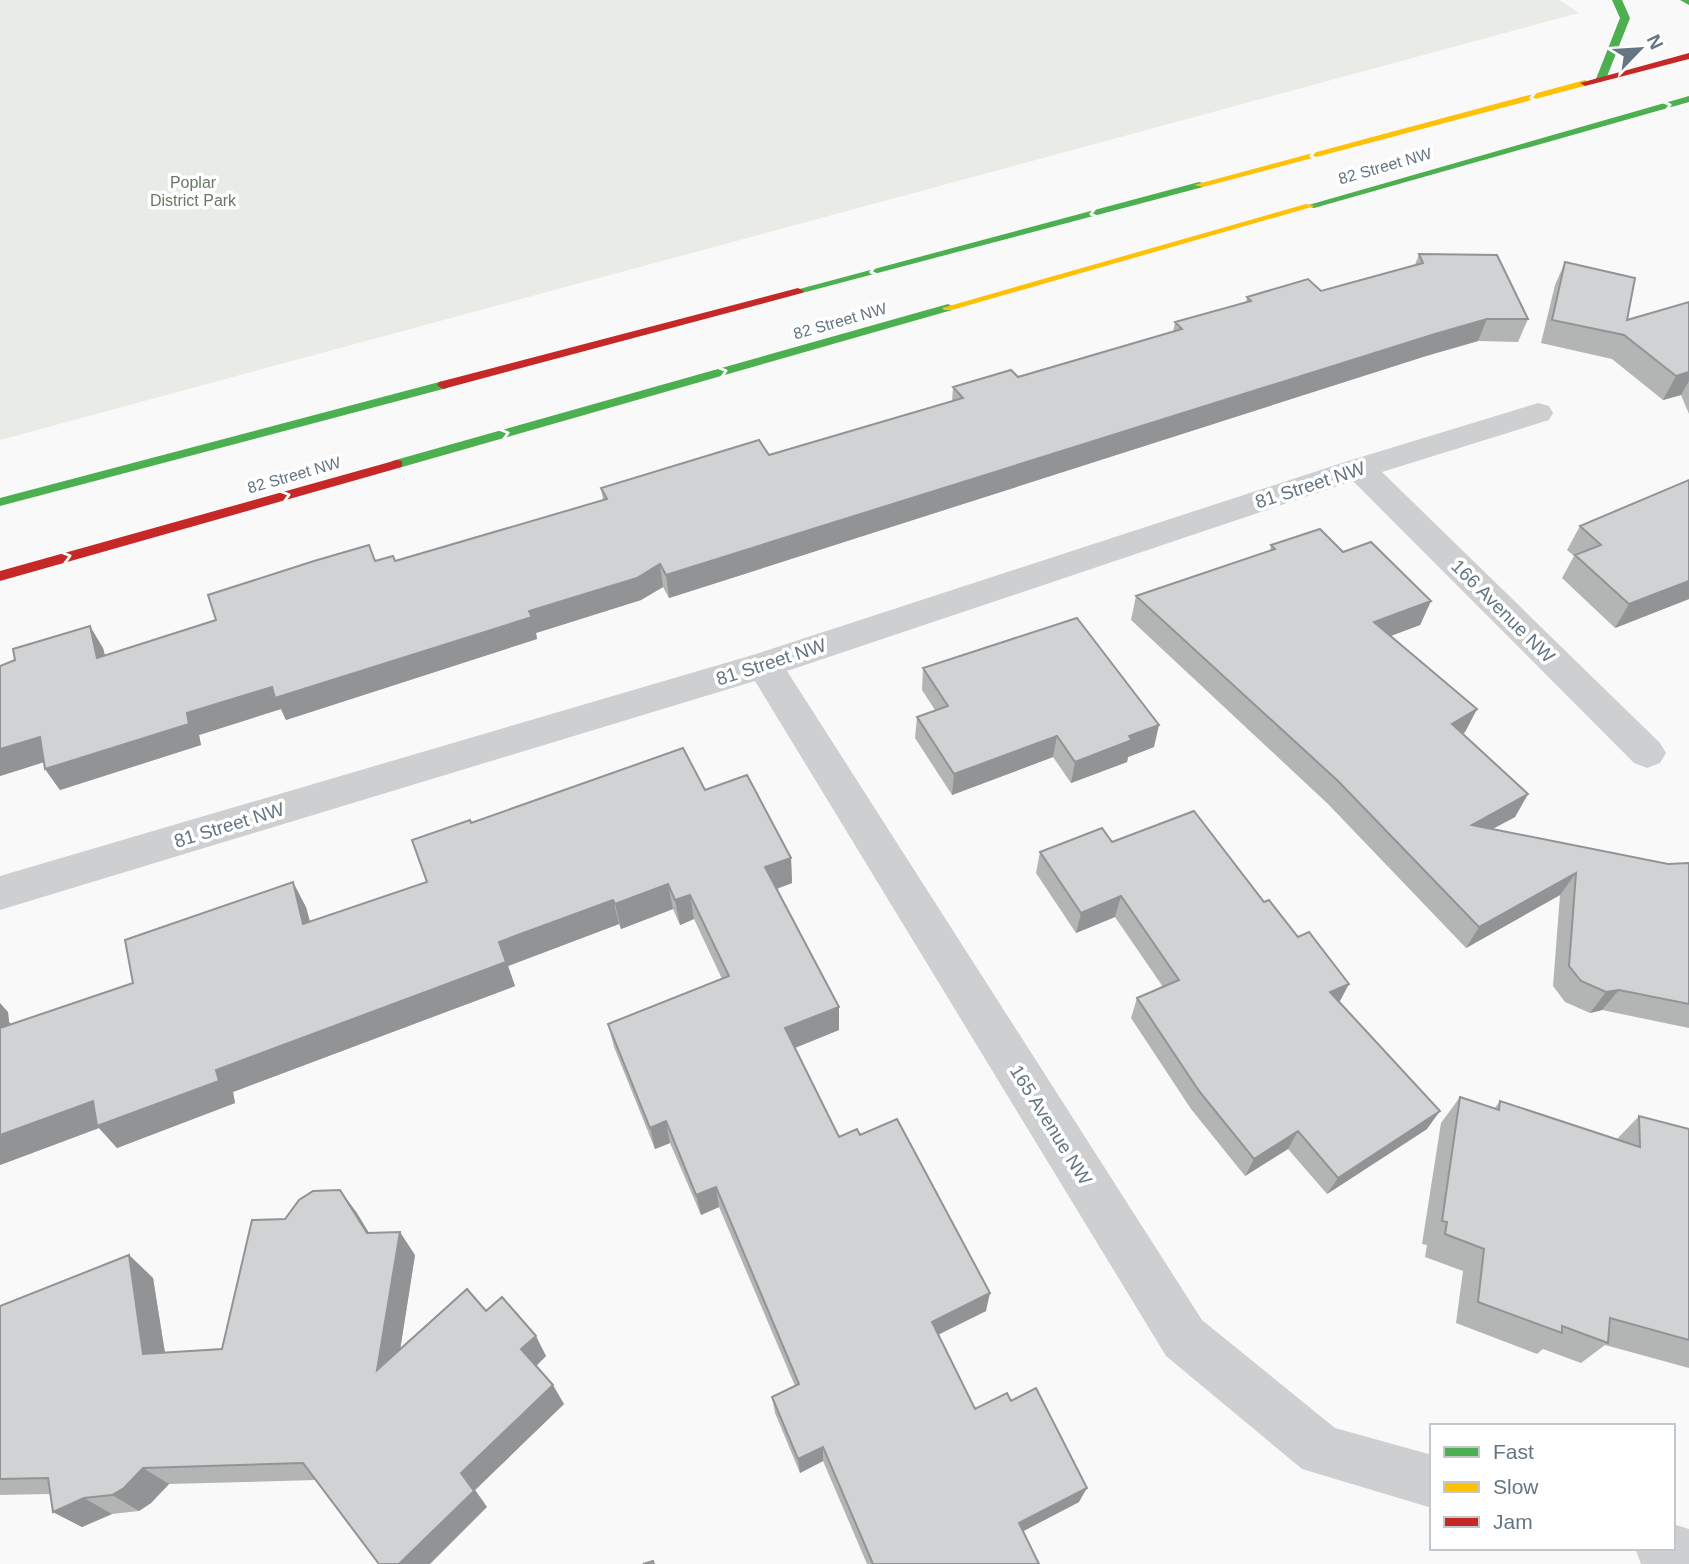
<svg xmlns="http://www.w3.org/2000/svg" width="1689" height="1564" viewBox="0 0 1689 1564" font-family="Helvetica,sans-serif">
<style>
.green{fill:#e8ebe6}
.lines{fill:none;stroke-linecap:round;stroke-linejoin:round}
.street{fill:#cecfd0;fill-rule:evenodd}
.fast{fill:#4caf50;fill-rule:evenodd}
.slow{fill:#ffc107;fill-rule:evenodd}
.jam{fill:#c62828;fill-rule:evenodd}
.wall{fill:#b3b5b5}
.shaded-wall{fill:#929394}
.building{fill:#d0d2d3;stroke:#929394;stroke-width:2}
.oneway{stroke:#f6fbf6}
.labels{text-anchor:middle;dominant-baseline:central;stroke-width:7;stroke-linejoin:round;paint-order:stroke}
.far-street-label{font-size:16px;fill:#657683;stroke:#fff}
.far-park-label{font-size:16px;fill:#687a64;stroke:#fff}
.street-label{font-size:19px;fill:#657683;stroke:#fff}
</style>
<rect width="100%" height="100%" fill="#f9f9f9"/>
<path class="green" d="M0 0H1559L1579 13 0 440Z"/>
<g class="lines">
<path class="street" d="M1538 403 1549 406 1553 413 1549 420 1382 472 1660 743 1666 753 1660 763 1647 768 1634 763 1353 481 787 671 1202 1320 1335 1428 1432 1455V1508L1302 1469 1166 1356 755 681 0 910V876L756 654 1348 461Z
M1673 1524 1689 1529V1564H1641L1635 1548H1673Z"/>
<path class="fast" d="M1612 0H1622L1630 18 1606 79 1601 82 1596 79 1620 18Z
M1680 0H1689V5Z
M1689 96V102L1314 208 1305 206Z
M1199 182 1203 183V187L802 293H794L792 291Z
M948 304 952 306V310L402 467H392L390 464 392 461Z
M443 381 449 385 447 388 0 506V498Z"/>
<path class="slow" d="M1585 80 1590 83 1588 85 1203 187 1194 185Z
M1306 204 1315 206 952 310H944L942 308Z"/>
<path class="jam" d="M1689 53V59L1585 86 1580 83Z
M798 288 804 291 802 293 443 389 437 385 439 382Z
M397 460 402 461V467L0 581V571Z"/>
</g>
<path class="wall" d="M1419 254 1528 319 1518 342 1478 341 1426 356 669 598 663 587 641 600 536 633 537 639 286 720 281 709 199 735 201 745 60 790 45 769 44 762 0 776 103 648 105 655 216 620 375 561H395L603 500 601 488 769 455 952 401 953 387 1018 377 1173 332 1175 322 1246 302 1247 297 1321 291 1415 265Z
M1565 262 1627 320 1689 302V414L1681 395 1663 400 1612 359 1541 343 1555 285Z
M1689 480V599L1615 628 1562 578 1574 556 1567 550 1580 526Z
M1271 545 1343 552 1431 601 1420 625 1390 636 1477 709 1465 732 1463 734 1528 794 1515 817 1492 829 1668 864 1689 863V1028L1602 1010 1590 1013 1565 1002 1553 986 1560 895 1466 948 1328 804 1131 620 1136 596 1270 550Z
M923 668 1154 747 1128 757 1127 762 1071 783 1053 757 952 795 915 738 917 717 935 710 922 690Z
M705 790 791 858 792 883 777 889 839 1007V1030L795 1048 839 1137 860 1135 986 1311 938 1335 975 1409 1011 1401 1079 1502 1023 1531 1039 1564H867L823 1461 800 1473 775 1413 772 1397 795 1386 719 1207 701 1215 670 1143 655 1149 614 1047 608 1024 722 979 694 919 680 925 673 909 621 929 619 924 508 966 515 986 233 1092 235 1103 117 1148 99 1128 0 1165 8 1012 9 1022 11 1024 133 983 306 907 310 922 427 882 471 823Z
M1112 842 1339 1002 1427 1129 1327 1194 1288 1149 1245 1176 1191 1109 1131 1018 1137 998 1163 987 1115 917 1076 933 1036 873 1040 852Z
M1460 1097 1494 1109 1500 1101 1617 1139 1639 1116 1689 1129V1368L1605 1345 1581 1363 1543 1349 1537 1354 1456 1323 1463 1271 1425 1257 1427 1245 1422 1244 1441 1123Z
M340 1190 369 1233 415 1255 400 1349 486 1311 546 1356 536 1366 564 1404 475 1490 487 1507 316 1480 169 1484 151 1503 139 1511 112 1514 82 1527 53 1512 50 1494 0 1495V1306L129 1255 153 1278 165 1352 222 1349 285 1219Z"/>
<path class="shaded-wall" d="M1487 319 1478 341 1426 356 669 598 666 575 1435 334Z
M1689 372V381L1681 395 1663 400 1676 376Z
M660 564 663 587 641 600 536 633 537 639 286 720 281 709 199 735 201 745 60 790 45 769 187 713 272 687 529 611Z
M1689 581V599L1615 628 1629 604Z
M1431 601 1420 625 1364 646 1374 622Z
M90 626 103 648 110 680 97 658Z
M1477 709 1465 732 1441 747 1452 724Z
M1159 725 1154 747 1128 757 1127 762 1071 783 1075 762 1129 736Z
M1057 736 1053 757 952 795 954 774Z
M40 737 54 759 0 776V749Z
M1528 794 1515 817 1459 847 1472 825Z
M791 858 792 883 767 892 765 867Z
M1576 873 1560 895 1466 948 1479 927Z
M293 882 306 907 317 949 303 924Z
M668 884 673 909 621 929 615 904Z
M690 895 694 919 680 925 675 900Z
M1121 896 1115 917 1076 933 1081 913Z
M613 900 619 924 508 966 515 986 233 1092 235 1103 117 1148 99 1128 0 1165V1135L93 1101 216 1070 499 942Z
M1349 984 1339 1003 1330 992Z
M1619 990 1602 1010 1590 1013 1606 992Z
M0 1003 8 1012 9 1022 18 1031 0 1030Z
M839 1007V1030L787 1051 785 1028Z
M1440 1111 1427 1129 1327 1194 1338 1178Z
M666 1121 670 1143 655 1149 650 1128Z
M1298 1131 1288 1149 1245 1176 1254 1159Z
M716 1187 719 1207 701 1215 696 1195Z
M340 1190 357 1213 383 1256 367 1233Z
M400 1232 415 1255 394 1389 377 1370Z
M129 1255 153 1278 168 1373 143 1354Z
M990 1293 986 1311 929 1339 932 1322Z
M536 1336 546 1356 533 1369 521 1349Z
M553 1385 564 1404 475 1490 487 1507 430 1564H399L461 1473Z
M823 1447V1461L800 1473 798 1459Z
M143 1468 169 1484 151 1503 139 1511 112 1495Z
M1087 1488 1079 1502 1014 1536 1019 1523Z
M84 1498 112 1514 82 1527 53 1512Z"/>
<path class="building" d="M1419 254 1497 255 1528 319H1487L1435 334 666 575 660 564 637 578 529 611 532 617 275 698 272 687 187 713 189 724 45 769 40 737 0 749V666L15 660 13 649 90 626 97 658 216 620 208 595 314 561 369 545 375 561 393 556 395 561 607 499 601 488 759 440 769 455 963 398 953 387 1011 370 1018 377 1182 329 1175 322 1251 301 1247 297 1308 279 1321 291 1423 263Z
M1565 262 1635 278 1627 320 1689 302V372L1676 376 1624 335 1552 320Z
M1689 480V581L1629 604 1575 555 1601 545 1580 526Z
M1320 529 1343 552 1371 542 1431 601 1374 622 1477 709 1452 724 1528 794 1472 825 1668 864 1689 863V1004L1619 990 1606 992 1581 981 1569 966 1576 873 1479 927 1338 781 1136 596 1275 549 1271 545Z
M1077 618 1159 725 1129 736 1132 740 1075 762 1057 736 954 774 917 717 948 706 923 668Z
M683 748 705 790 747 775 791 858 765 867 839 1007 785 1028 839 1137 857 1129 860 1135 897 1119 990 1293 932 1322 975 1409 1007 1393 1011 1401 1036 1388 1087 1488 1019 1523 1039 1564H873L823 1447 798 1459 772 1397 799 1384 716 1187 696 1195 666 1121 650 1128 608 1024 729 976 690 895 675 900 668 884 615 904 613 900 499 942 506 962 216 1070 219 1081 97 1126 93 1101 0 1135V1028L133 983 125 940 293 882 303 924 427 882 412 840 470 820 471 823Z
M1194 811 1264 902 1269 900 1298 937 1309 932 1349 984 1330 992 1440 1111 1338 1178 1298 1131 1254 1159 1199 1091 1137 998 1179 980 1121 896 1081 913 1040 852 1102 828 1112 842Z
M1460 1097 1499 1110 1500 1101 1640 1147 1639 1116 1689 1129V1340L1610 1318 1608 1343 1562 1326V1333L1478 1302 1484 1249 1445 1234 1447 1222 1442 1221Z
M340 1190 367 1233 400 1232 377 1370 467 1289 486 1311 502 1297 536 1336 521 1349 553 1385 461 1473 474 1491 399 1564H379L303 1463 143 1468 124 1488 112 1495 84 1498 53 1512 48 1478 0 1479V1306L129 1255 143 1354 222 1349 252 1220 285 1219 299 1200 313 1191Z
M653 1561 654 1564H643Z"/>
<defs><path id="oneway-chevron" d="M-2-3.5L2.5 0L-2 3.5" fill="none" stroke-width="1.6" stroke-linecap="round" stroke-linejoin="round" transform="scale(1.75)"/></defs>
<g class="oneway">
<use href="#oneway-chevron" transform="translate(1535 97) rotate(165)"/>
<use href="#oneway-chevron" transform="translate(1666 106) rotate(-16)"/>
<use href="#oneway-chevron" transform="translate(1315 155) rotate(165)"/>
<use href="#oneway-chevron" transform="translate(1095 213) rotate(165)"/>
<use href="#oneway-chevron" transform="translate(875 271) rotate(165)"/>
<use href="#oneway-chevron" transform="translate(722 372) rotate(-16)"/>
<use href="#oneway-chevron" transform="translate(504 434) rotate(-16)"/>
<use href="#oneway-chevron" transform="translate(285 496) rotate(-16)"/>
<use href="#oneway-chevron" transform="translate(66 557) rotate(-16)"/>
</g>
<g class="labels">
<g class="far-street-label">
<text transform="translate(1385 166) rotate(-16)">82 Street NW</text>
<text transform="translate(840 321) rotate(-16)">82 Street NW</text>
<text transform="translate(294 475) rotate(-16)">82 Street NW</text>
</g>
<g class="far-park-label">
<text x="193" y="182">Poplar<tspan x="193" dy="18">District Park</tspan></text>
</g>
<g class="street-label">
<text transform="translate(1310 485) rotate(-18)">81 Street NW</text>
<text transform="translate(1503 611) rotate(45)">166 Avenue NW</text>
<text transform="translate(771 662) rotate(-18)">81 Street NW</text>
<text transform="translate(229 825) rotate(-17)">81 Street NW</text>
<text transform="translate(1051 1125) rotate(58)">165 Avenue NW</text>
</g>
</g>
<rect x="1430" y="1424" width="245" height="126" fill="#ffffff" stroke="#c1c8cd" stroke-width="2"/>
<rect x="1444" y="1447" width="35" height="10" fill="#4caf50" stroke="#c1c8cd" stroke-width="2"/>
<text x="1493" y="1459" font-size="21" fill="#657683">Fast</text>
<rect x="1444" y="1482" width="35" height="10" fill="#ffc107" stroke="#c1c8cd" stroke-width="2"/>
<text x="1493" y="1494" font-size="21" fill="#657683">Slow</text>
<rect x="1444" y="1517" width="35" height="10" fill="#c62828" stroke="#c1c8cd" stroke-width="2"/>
<text x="1493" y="1529" font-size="21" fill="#657683">Jam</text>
<g transform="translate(1640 49) rotate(65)" stroke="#ffffff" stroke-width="5" paint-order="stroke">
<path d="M0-5L12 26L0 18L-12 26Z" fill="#657683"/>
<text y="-10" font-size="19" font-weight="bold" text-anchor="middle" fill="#657683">N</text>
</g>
</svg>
